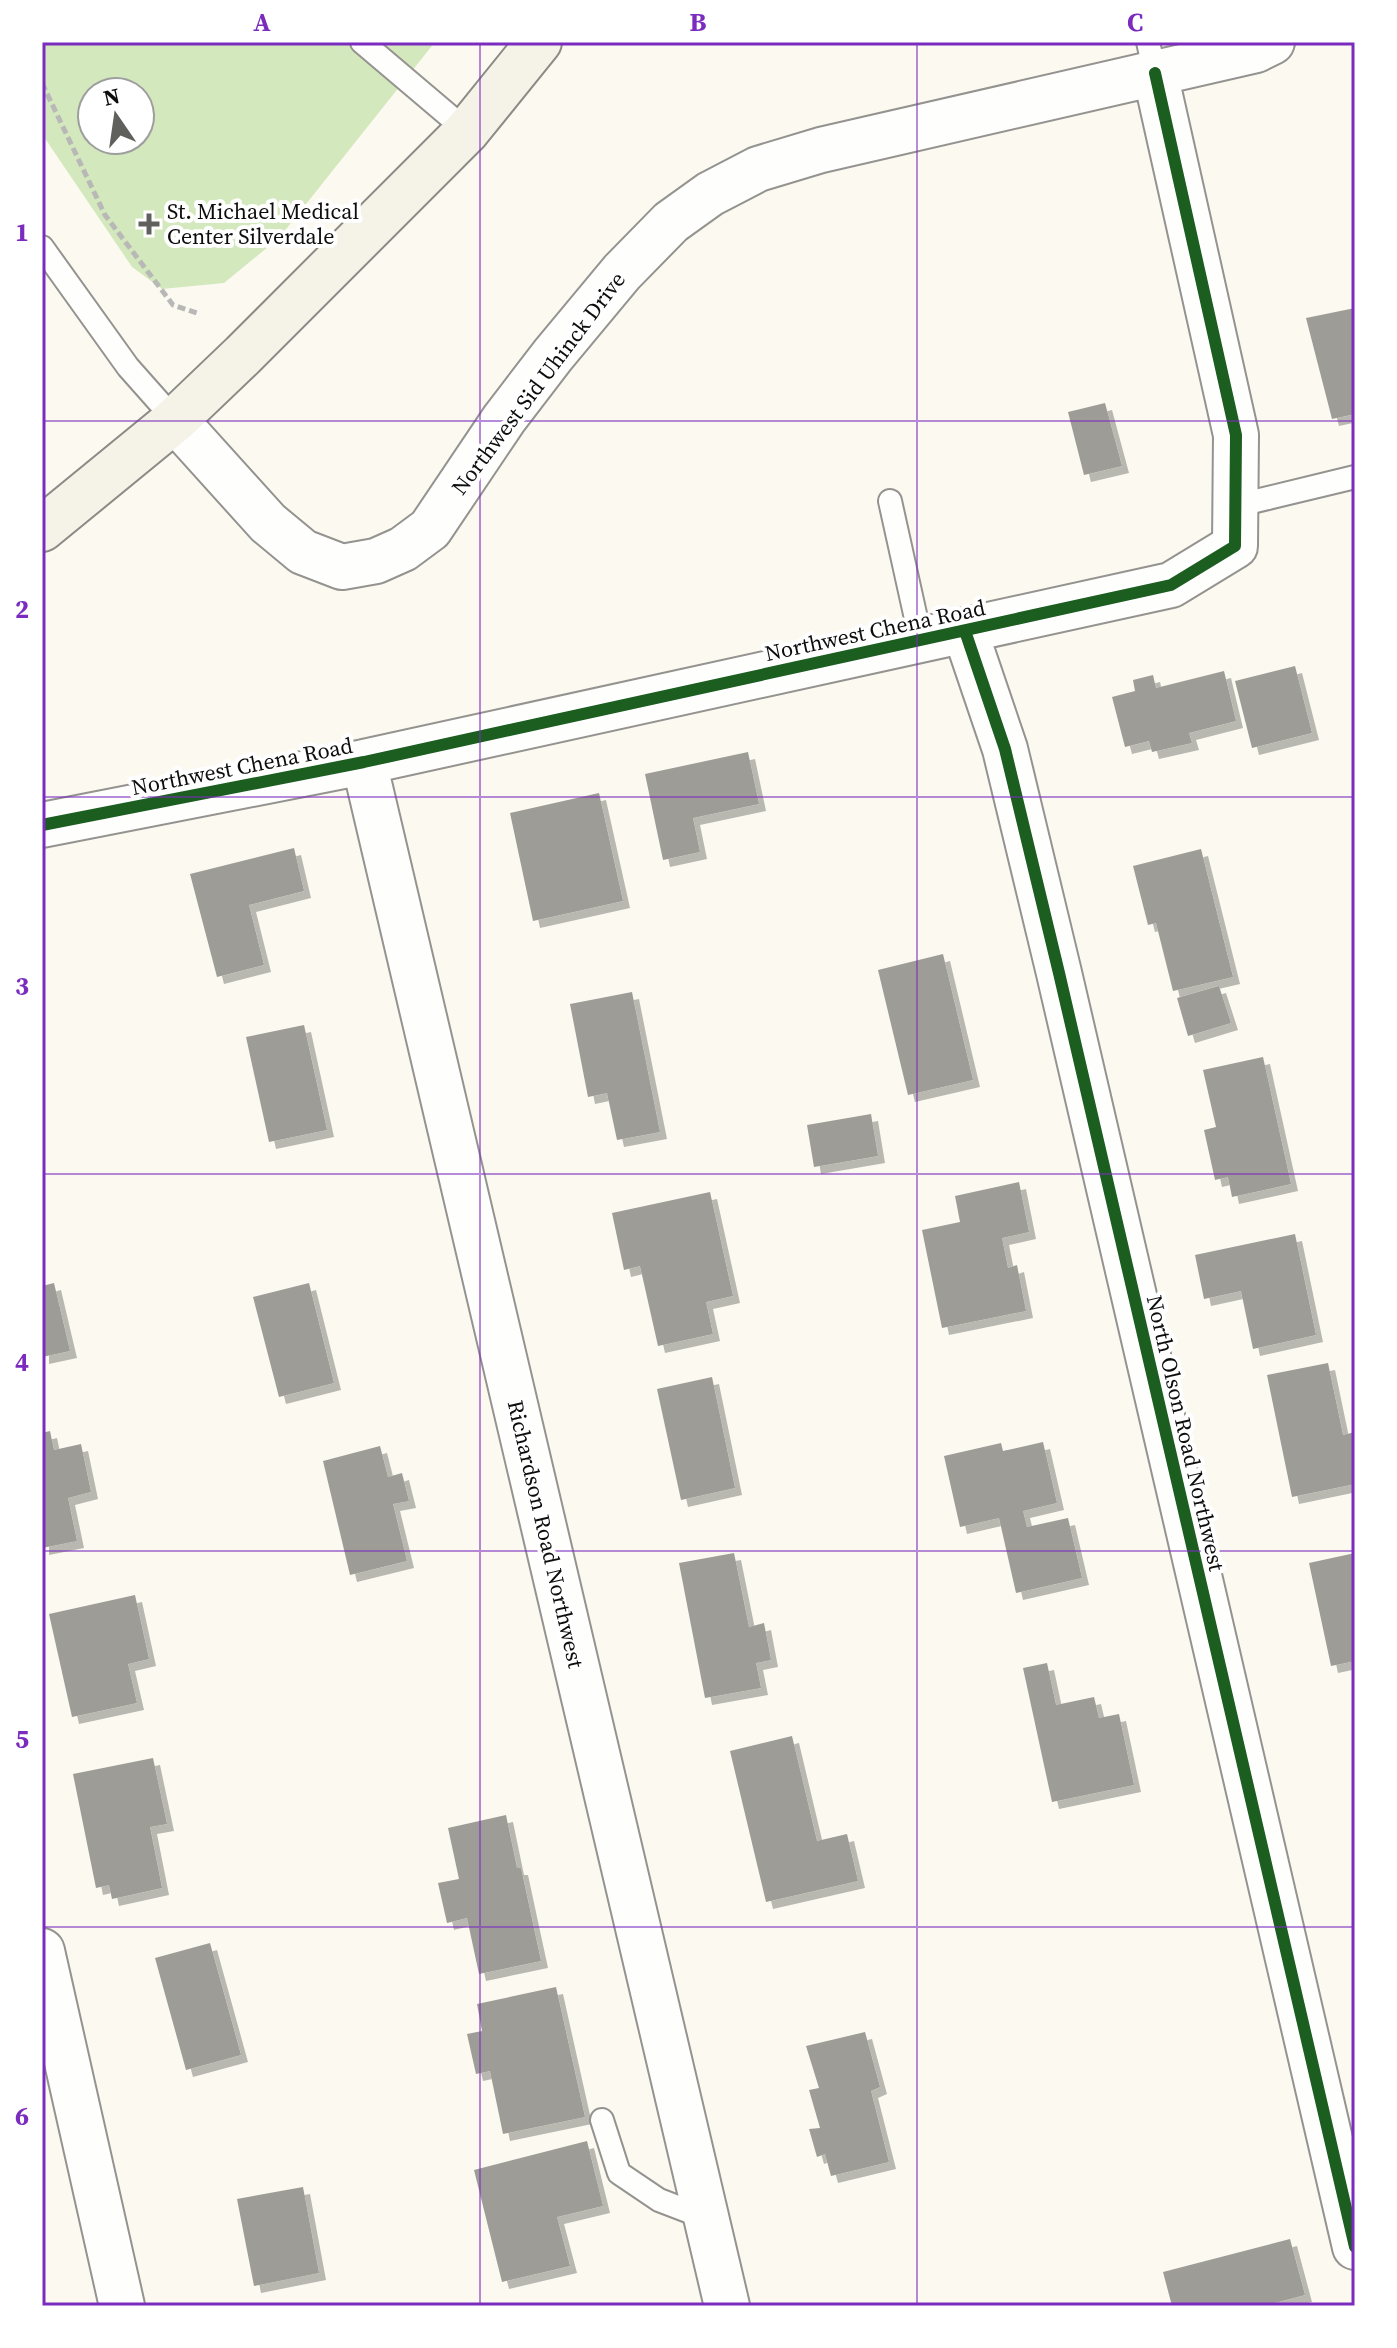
<svg xmlns="http://www.w3.org/2000/svg" width="1397" height="2348" viewBox="0 0 1397 2348" font-family="'Source Serif 4',serif">
<style>
.forest{fill:#d4e8be;fill-rule:evenodd}
.building{fill:#9e9c96;filter:url(#shadow)}
.lines{fill:none;stroke-linecap:round;stroke-linejoin:round}
.lane-casing{stroke:#94938f;stroke-width:26}
.street-casing{stroke:#94938f;stroke-width:48}
.secondary-casing{stroke:#8b8a86;stroke-width:48}
.path{stroke:#b8b8b6;stroke-width:5;stroke-dasharray:8 4;stroke-linecap:butt}
.lane{stroke:#fefefd;stroke-width:22}
.street{stroke:#fefefd;stroke-width:44}
.secondary{stroke:#f5f3e8;stroke-width:44}
.cycleway-casing{stroke:#fff;stroke-width:17}
.cycleway{stroke:#1b5e20;stroke-width:12}
.grid{fill:none;stroke:#7b2cbf;stroke-width:2;stroke-opacity:0.55}
.poi-dot{fill:#60605c;stroke:#fff;stroke-width:3}
.labels{text-anchor:middle;dominant-baseline:central;stroke-width:8;stroke-linejoin:round;paint-order:stroke}
.poi-label{font-size:22px;fill:#0d0d0d;stroke:#fff;text-anchor:start}
.street-label{font-size:22px;fill:#0d0d0d;stroke:#fff}
.neatline{fill:none;stroke:#7b2cbf;stroke-width:3}
.grid-label{font-size:26px;text-anchor:middle;font-weight:bold;fill:#7b2cbf}
</style>
<defs>
<filter id="shadow"><feDropShadow dx="7" dy="7" stdDeviation="0" flood-color="#0004"/></filter>
</defs>
<rect width="100%" height="100%" fill="#fbf9f0"/>
<path class="forest" d="M42 42H435L279 238 224 283 162 289 132 267 42 134ZM92 92H140V140H92Z"/>
<path class="building" d="M1355 308V414L1332 419 1306 318Z
M1105 403 1122 466 1084 475 1068 412Z
M1295 666 1312 733 1252 748 1235 681Z
M1224 671 1236 721 1189 733 1192 743 1152 752 1149 741 1125 747 1112 697 1135 691 1133 680 1153 675 1156 688Z
M748 752 759 804 693 818 700 852 663 860 645 774Z
M599 793 623 901 533 921 510 813Z
M294 848 304 891 249 905 264 965 217 977 190 874Z
M1201 849 1233 977 1173 991 1156 923 1148 925 1133 866Z
M943 954 973 1080 908 1095 878 970Z
M1219 986 1231 1023 1188 1036 1177 998Z
M632 992 660 1132 617 1140 607 1093 588 1097 570 1004Z
M304 1025 327 1130 269 1142 246 1037Z
M1263 1057 1291 1184 1232 1197 1228 1177 1215 1180 1204 1130 1216 1127 1203 1070Z
M871 1114 878 1156 814 1167 807 1125Z
M1019 1182 1029 1232 1002 1238 1008 1268 1017 1265 1026 1311 942 1328 922 1230 960 1222 955 1196Z
M710 1192 733 1296 706 1302 713 1334 658 1346 640 1266 624 1270 612 1213Z
M1295 1234 1316 1335 1253 1349 1241 1291 1204 1299 1195 1255Z
M54 1283 70 1351 42 1357V1286Z
M309 1283 334 1383 279 1397 253 1297Z
M1328 1363 1343 1435 1355 1432V1484L1292 1497 1267 1375Z
M712 1377 735 1488 681 1500 657 1389Z
M50 1431 54 1450 81 1444 91 1492 68 1498 77 1541 42 1548V1433Z
M1043 1442 1057 1503 1023 1511 1027 1527 1068 1518 1082 1578 1016 1593 999 1518 960 1527 944 1456 1001 1443 1003 1451Z
M380 1446 388 1477 402 1473 409 1501 393 1504 407 1561 350 1575 323 1461Z
M734 1553 749 1627 764 1623 771 1660 756 1663 761 1688 705 1698 679 1563Z
M1355 1553V1661L1331 1666 1309 1563Z
M135 1595 149 1659 128 1664 137 1703 72 1717 49 1614Z
M1047 1663 1056 1705 1094 1697 1099 1718 1119 1714 1134 1785 1052 1802 1023 1668Z
M792 1736 817 1841 847 1834 858 1881 766 1902 730 1751Z
M153 1758 167 1824 150 1827 162 1888 112 1899 109 1885 96 1888 73 1774Z
M506 1815 517 1868H521L541 1961 479 1974 467 1918 447 1923 438 1883 459 1879 448 1828Z
M210 1943 241 2055 186 2070 155 1958Z
M556 1987 585 2117 503 2134 490 2071 476 2074 467 2034 482 2031 477 2004Z
M865 2032 880 2087 871 2091 889 2162 831 2176 825 2154 817 2157 809 2129 820 2128 809 2090 819 2088 806 2046Z
M587 2141 603 2206 557 2217 570 2266 502 2282 474 2170Z
M303 2187 319 2273 254 2286 237 2199Z
M1290 2239 1305 2295 1263 2306H1172L1163 2272Z"/>
<g class="lines">
<defs>
<path id="lane" d="M362 42 467 131
M1148 42 1155 73
M42 247 128 367 175 420
M890 501 921 641
M1235 506 1355 477
M602 2120 619 2173 659 2200 706 2218"/>
<path id="street" d="M175 420 268 523 303 552 342 567 376 561 403 549 430 529 504 419 553 355 622 272 671 222 710 194 758 169 821 150 1256 50 1272 42
M965 631 1005 749 1059 973 1355 2247
M364 762 727 2306
M42 825 364 762 1171 585 1235 546 1236 435 1155 73
M42 1951 122 2306"/>
<path id="secondary" d="M42 529 175 420 243 355 467 131 539 42"/>
</defs>
<use href="#lane" class="lane-casing"/>
<use href="#street" class="street-casing"/>
<use href="#secondary" class="secondary-casing"/>
<path class="path" d="M42 83 105 215 173 305 197 313"/>
<use href="#lane" class="lane"/>
<use href="#street" class="street"/>
<use href="#secondary" class="secondary"/>
<defs>
<path id="cycleway" d="M965 631 1005 749 1059 973 1355 2247
M42 825 364 762 1171 585 1235 546 1236 435 1155 73"/>
</defs>
<use href="#cycleway" class="cycleway-casing"/>
<use href="#cycleway" class="cycleway"/>
</g>
<path class="grid" d="M480 42V2306M917 42V2306M42 421H1355M42 797H1355M42 1174H1355M42 1551H1355M42 1927H1355"/>
<path class="poi-dot" d="M145 212h8v8h8v8h-8v8h-8v-8h-8v-8h8z"/>
<g class="labels">
<g class="poi-label">
<text x="167" y="211">St. Michael Medical<tspan x="167" dy="25">Center Silverdale</tspan></text>
</g>
<g class="street-label">
<text transform="translate(538 383) rotate(-53)">Northwest Sid Uhinck Drive</text>
<text transform="translate(875 630) rotate(-12)">Northwest Chena Road</text>
<text transform="translate(242 766) rotate(-11)">Northwest Chena Road</text>
<text transform="translate(1186 1433) rotate(77)">North Olson Road Northwest</text>
<text transform="translate(546 1534) rotate(77)">Richardson Road Northwest</text>
</g>
</g>
<rect width="1397" height="2348" fill="none" stroke="#ffffff" stroke-width="88"/>
<g transform="translate(116 116) rotate(347)"><circle r="38" fill="#ffffff" stroke="#9e9e9e" stroke-width="2"/>
<path d="M0-6L14 30L0 20L-14 30Z" fill="#60605c"/>
<text y="-12" font-size="22" font-weight="bold" text-anchor="middle" fill="#0d0d0d">N</text>
</g>
<rect x="44" y="44" width="1309" height="2260" class="neatline"/>
<g class="grid-label">
<text x="262" y="31">A</text>
<text x="698" y="31">B</text>
<text x="1135" y="31">C</text>
<text x="22" y="241">1</text>
<text x="22" y="618">2</text>
<text x="22" y="995">3</text>
<text x="22" y="1371">4</text>
<text x="22" y="1748">5</text>
<text x="22" y="2125">6</text>
</g>
</svg>
